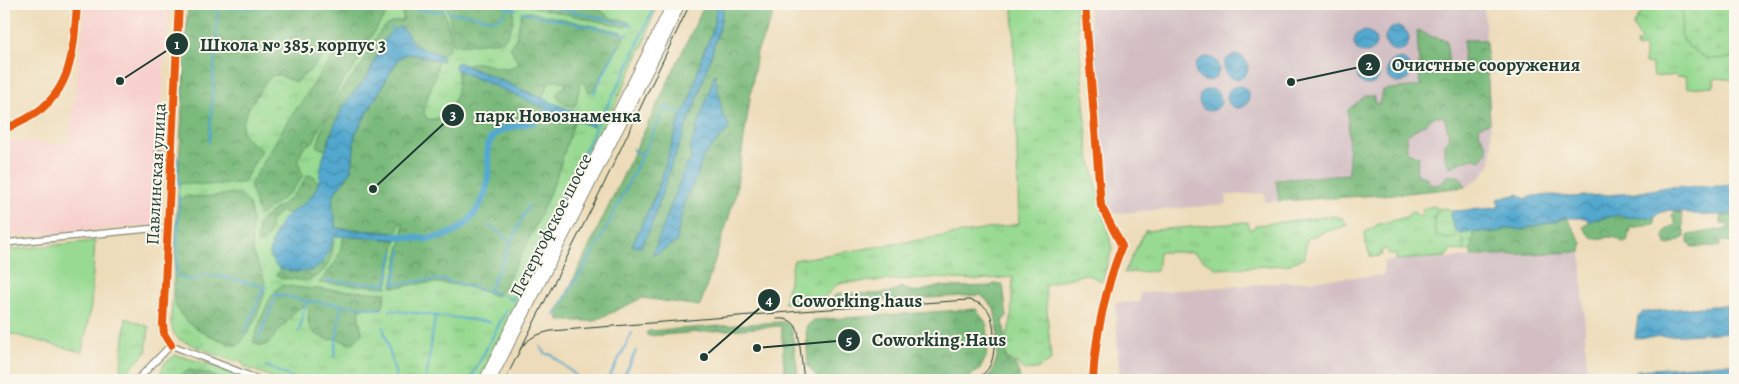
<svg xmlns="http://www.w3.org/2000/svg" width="1739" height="384" viewBox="0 0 1739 384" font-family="Alegreya,serif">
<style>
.built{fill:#f7d0cd}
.industrial{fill:#d2bec3}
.grass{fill:url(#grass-tufts);stroke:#5c8c63}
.forest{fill:url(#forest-crowns);stroke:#4c7c58;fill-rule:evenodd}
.wetland{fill:url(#wetland-marsh);stroke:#5c8c63}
.garden{fill:#98da92;stroke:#5c8c63}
.water{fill:url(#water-waves);stroke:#397282}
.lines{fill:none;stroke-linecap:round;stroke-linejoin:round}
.stream{stroke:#53a8cf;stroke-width:2}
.canal{stroke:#53a8cf;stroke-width:7}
.minor-casing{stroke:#868c76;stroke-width:8}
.primary-casing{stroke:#868c76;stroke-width:11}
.minor{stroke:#fff;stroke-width:5.5}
.primary{stroke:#fff;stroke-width:9}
.tram{stroke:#1f3d34;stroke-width:1}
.cycleway-casing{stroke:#fbf7ec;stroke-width:11}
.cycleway{stroke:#e8590c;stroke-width:8}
.labels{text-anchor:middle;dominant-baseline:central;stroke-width:4;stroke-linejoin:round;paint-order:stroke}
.street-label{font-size:18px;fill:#1f3d34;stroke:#fbf7ec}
.leader{fill:none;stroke:#1f3d34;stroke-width:2}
.callout-dot{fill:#1f3d34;stroke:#fbf7ec;stroke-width:2}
.mark-label{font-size:15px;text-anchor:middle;font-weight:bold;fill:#fff}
.callout-label{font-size:19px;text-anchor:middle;font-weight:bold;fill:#1f3d34;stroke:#fbf7ec;stroke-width:4;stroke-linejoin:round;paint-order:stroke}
</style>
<defs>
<pattern id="grass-tufts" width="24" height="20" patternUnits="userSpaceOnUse" patternTransform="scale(1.25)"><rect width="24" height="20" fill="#98da92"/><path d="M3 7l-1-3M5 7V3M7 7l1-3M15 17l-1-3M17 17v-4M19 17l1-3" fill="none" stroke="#83bc7e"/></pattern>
<pattern id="forest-crowns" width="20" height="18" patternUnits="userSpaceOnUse" patternTransform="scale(1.25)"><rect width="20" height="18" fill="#7aba7c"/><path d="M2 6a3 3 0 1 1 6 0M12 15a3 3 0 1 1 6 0" fill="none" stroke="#639866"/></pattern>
<pattern id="wetland-marsh" width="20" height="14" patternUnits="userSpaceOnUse" patternTransform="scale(1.25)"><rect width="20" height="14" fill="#98da92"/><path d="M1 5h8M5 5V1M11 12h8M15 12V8" fill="none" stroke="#83bc7e"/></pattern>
<pattern id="water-waves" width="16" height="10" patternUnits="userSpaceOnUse" patternTransform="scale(1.25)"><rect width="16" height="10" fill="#53a8cf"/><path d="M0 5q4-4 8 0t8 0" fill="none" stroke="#448aa9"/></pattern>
</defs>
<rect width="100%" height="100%" fill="#fbf7ec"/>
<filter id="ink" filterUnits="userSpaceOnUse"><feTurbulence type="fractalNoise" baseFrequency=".02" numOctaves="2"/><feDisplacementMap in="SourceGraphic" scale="10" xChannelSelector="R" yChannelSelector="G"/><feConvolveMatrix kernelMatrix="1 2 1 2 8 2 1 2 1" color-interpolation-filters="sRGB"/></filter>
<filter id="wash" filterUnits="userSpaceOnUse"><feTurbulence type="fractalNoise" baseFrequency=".0096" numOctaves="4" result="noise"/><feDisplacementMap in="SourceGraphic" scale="20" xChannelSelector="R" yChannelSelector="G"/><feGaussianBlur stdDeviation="1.12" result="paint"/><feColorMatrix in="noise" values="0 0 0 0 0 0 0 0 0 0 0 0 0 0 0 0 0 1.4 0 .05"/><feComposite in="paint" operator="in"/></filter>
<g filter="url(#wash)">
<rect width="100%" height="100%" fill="#eddcb9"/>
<path class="built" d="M83 4 169 5 153 225 4 237V154L5 140 68 145 84 23Z"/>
<path class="industrial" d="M1089 4H1484L1492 150 1491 163 1480 178 1466 187 1398 194 1265 202 1264 193 1230 195 1226 196 1227 204 1110 214 1104 205Z
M1581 252 1587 371H1537L1524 373 1515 380H1120L1115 303 1140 302V293L1384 275V261Z"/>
<path class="grass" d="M188 4H657L644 43 614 107 572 180 512 318 484 375 477 380H279L245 367 243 364V362L237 360 235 362 180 340 174 334 171 322Z
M1013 4H1076L1088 150 1112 249 1102 281 1085 274 1045 285 1051 361 1036 369 1025 370 1012 360 1007 359 1004 347 1011 321 1013 277 978 280 930 278 839 283 818 304 784 303 794 260 1019 224Z
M1640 4H1683C1685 19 1675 37 1691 48L1735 51V80L1715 78 1714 86 1687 88 1686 76 1677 77 1673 74 1672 76H1654L1652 70V64L1645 63V49L1643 47 1637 48 1636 43 1641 40 1633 26 1644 8Z
M1433 206 1439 209 1433 218 1449 239 1459 237 1464 240V251L1450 250 1446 257 1396 260V254L1389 255 1387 249 1382 250 1381 256 1371 257 1365 242V232L1379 224 1406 217 1412 211 1420 217 1423 209Z
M1331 216 1342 218 1348 225 1307 238 1304 258 1287 265 1217 269 1192 252H1159L1157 271 1124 273 1145 231 1248 222 1250 230 1257 225Z
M126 318 149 327 146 353 126 373 120 376Z
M176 355 211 365 246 378 245 380H158L164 364Z"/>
<path class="forest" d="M188 4H393L374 32 357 63 338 88 313 142 303 147C299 158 297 165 303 175 293 195 275 202 259 216L250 185 287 122 341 45H334C321 57 311 73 295 82L279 75 271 76C262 88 236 120 244 135 248 141 256 146 262 150L243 183 207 185 178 183Z
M403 4H442C445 15 452 34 450 46 449 50 445 53 442 55L424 50 414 44 401 27 383 42 368 75 344 105 326 150 317 147C322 127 330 107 341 90 347 81 355 74 361 66 372 49 378 19 403 21V15L400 7Z
M446 4H508L513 6C515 19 512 29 504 40L495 42 453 45 450 19Z
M528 4C551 4 576 1 598 9 603 11 606 15 611 18 617 20 623 19 629 23L627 26 625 27 530 6Z
M705 4H717L712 33 703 53 689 103 681 114 658 189 632 245 651 227 672 163 697 100 719 30 724 4H778L757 52 735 198 700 306 642 298 594 321H559L558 312ZM714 75 723 116 730 127 703 157 697 176 685 200 678 231 677 242 653 255 686 165 691 160Z
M525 11 622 32 624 38 594 89 589 92 583 82 580 84 576 104 574 106C566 106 561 104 556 96L560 89 565 87V83L558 80 549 82 542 98 466 65C469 64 474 62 478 63 493 65 504 72 519 64L510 47 516 38 521 14Z
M1417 30 1432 37 1446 40 1449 66 1456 74 1463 63 1464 40H1486L1490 123 1480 126 1479 133 1486 144 1487 152 1481 160 1472 158 1450 167 1445 158V144L1450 138 1444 116H1435C1427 124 1416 128 1406 136L1407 152 1419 157 1416 169 1418 175 1426 177 1432 185 1441 184 1447 176H1459L1466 187 1398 194 1279 201 1276 180 1349 174 1348 110 1365 96H1373L1375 104H1379L1383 90 1420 86Z
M407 54 438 61 435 76 428 96 424 112 427 119C452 123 461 89 457 70L545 108 548 115 553 110 575 119 556 178 529 240 505 285 497 296C476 289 453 282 431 283 418 283 405 287 392 287L400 245 403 240V223L401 222 396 233 335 228V216L332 208 333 197 337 189 347 177 353 160 355 134 397 61 401 56Z
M307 175 314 176 318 184C312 198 303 207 289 214L280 211 270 222C271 232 268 242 257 243L258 226 263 218 292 197 304 182Z
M230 194H241C259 211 248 231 253 252 256 264 266 275 265 288 265 300 247 340 237 346 219 340 184 327 177 308 175 305 175 300 174 297L179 199 187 196 203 197Z
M1675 212 1681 213C1683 221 1683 228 1685 237L1670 245 1666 244 1664 237 1665 231 1676 224 1672 215Z
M1735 213V239L1730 242 1720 240V246L1693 247 1688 243V235L1728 228V224L1721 223V215Z
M1620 215 1640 218 1654 216 1655 224 1630 228 1627 242C1621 243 1621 240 1616 238 1602 234 1594 247 1583 227L1592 219H1598Z
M1564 218H1567L1582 243 1581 252 1471 256 1473 232H1496L1510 228 1523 230 1529 227 1553 222Z
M334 236C335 253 326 277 307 280 298 282 291 277 282 279L276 274 281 269 292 271 330 247Z
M344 236 396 240 387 287 319 283 338 259Z
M997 283 1003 285 1007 316 1003 321C1006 334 1004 347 1006 360 1017 362 1019 370 1020 380H983L992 372 997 358 998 332 994 308 981 295 840 303 832 301 834 296 839 293 875 294 892 292 901 287 907 290 917 292 941 286 952 287 990 286Z
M282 285 303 288 386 293 383 306 379 309 360 308 359 318 362 333C351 349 348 342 334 338L330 340C311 333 306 331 309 310L305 306C295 309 293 314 287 322 285 325 281 327 278 330 272 340 267 350 254 343V338C261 323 268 293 282 285Z
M976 309 987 324 988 341 986 357 980 369 968 378 924 380H819L808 366 806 327 814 320Z
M780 322 786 323 791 326 799 380H785L781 326 648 336 646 333 649 331Z
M190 370 209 374 221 380H178L183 373Z"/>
<path class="wetland" d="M1683 4H1735V58L1707 59 1688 46 1681 35Z
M1446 208 1453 211 1450 216 1461 234 1473 232 1471 251H1464V240L1460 237 1449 239 1437 237C1433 226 1432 219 1439 209Z"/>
<path class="garden" d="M95 241 91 306 82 352 4 332V250Z"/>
<path class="water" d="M717 4H724L719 30 697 100 672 163 651 227 641 247 632 246 658 189 681 114 689 103 703 53 712 33Z
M1385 39a12 12 0 1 1 24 0a12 12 0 1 1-24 0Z
M401 27C407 32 409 39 414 44 422 52 436 50 443 58L442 61H438C425 58 407 48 397 61L355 134 353 160 351 170 347 177 337 189 333 197 332 208 335 216V228L404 234 403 240 335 236C330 245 327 257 320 265 312 274 292 273 281 269 276 267 273 262 270 257 270 243 277 223 290 213 301 205 313 200 318 184 320 176 321 167 323 158 329 141 335 121 344 105 351 94 361 86 368 75 376 61 383 30 401 27Z
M1354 42a11 11 0 1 1 22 0a11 11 0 1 1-22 0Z
M1224 67a12 12 0 1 1 24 0a12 12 0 1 1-24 0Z
M1195 69a12 12 0 1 1 24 0a12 12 0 1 1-24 0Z
M1387 71a12 12 0 1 1 24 0a12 12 0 1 1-24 0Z
M1357 74a11 11 0 1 1 22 0a11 11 0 1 1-22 0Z
M456 63H460L577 113 594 123 593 127 553 111 542 118 546 110 545 108 457 70 455 68Z
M715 74 723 116 730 127 703 157 697 176 685 200 678 231 677 242 652 256 686 165 691 160 690 148Z
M1227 97a11 11 0 1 1 22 0a11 11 0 1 1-22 0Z
M1199 100a11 11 0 1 1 22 0a11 11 0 1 1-22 0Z
M1735 182V213L1728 215H1701L1669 210 1662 212 1651 218 1625 217 1620 215 1598 219H1593L1590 222 1585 218H1564L1553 222 1529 227 1523 230 1510 228 1496 232H1473L1461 234 1457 232 1454 228 1450 216 1453 211 1496 208 1499 206 1497 199 1519 194 1525 199 1533 196 1554 195 1569 197 1636 193 1666 187 1724 186Z
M1735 304V332L1635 338 1638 317 1643 312Z
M1735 363V380H1633V375L1637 370Z"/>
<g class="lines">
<path class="stream" d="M501 4 516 10
M539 4 632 25
M200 9 330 5 392 8 390 4
M412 9 445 12
M522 12 629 35
M449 13 469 14 493 20 502 16 508 8
M391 33 392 27
M594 93 618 45
M209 143 218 9
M632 149 641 154
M177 156 179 187
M179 195 177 274 181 278 195 280 204 274 230 278 264 287
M489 225 511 242
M401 249 394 284 428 280H444L499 294
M326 281 386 284 393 251
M489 290 528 206
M507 297 512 300 596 127 626 71 655 4
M389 310 490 322
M555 315 601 239 666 107 681 114
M383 327 397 380
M299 332 306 301
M245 333 264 287H267
M259 338 277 294 306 301 382 309
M540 346 546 354 552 355 581 380
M334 357 341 306
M266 366 298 380
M426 380 435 316
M470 380 507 309
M608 380 632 333
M622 380 636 351
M1429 380 1430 378"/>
<path class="canal" d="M395 236C407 237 421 240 434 238 470 233 486 203 489 170 489 160 485 148 491 139 504 120 532 131 548 111"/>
</g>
</g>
<g filter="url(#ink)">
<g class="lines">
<defs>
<path id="minor" d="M1085 4 1101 206 1122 246C1106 286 1095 337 1093 380
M4 129C69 105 73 66 77 4
M158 153 171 154
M4 243 168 227
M171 345 164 334 163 324 179 4
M171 345 260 380
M134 380 139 378 171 345"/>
<path id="primary" d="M484 380 672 4
M491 380 666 35 680 4"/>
</defs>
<use href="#minor" class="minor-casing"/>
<use href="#primary" class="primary-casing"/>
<use href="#minor" class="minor"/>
<use href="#primary" class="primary"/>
<path class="tram" d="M777 319C788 318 794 321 798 331L804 380
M520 349C529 337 538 334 551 331L814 310 969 300C977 302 985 305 989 312 995 322 996 352 991 363 988 371 982 375 975 380
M505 380 602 188 690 4"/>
<defs>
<path id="cycleway" d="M1085 4 1101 206 1122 246C1106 286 1095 337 1093 380
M4 129C69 105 73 66 77 4
M171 345 164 334 163 324 179 4"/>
</defs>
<use href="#cycleway" class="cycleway-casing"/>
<use href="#cycleway" class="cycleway"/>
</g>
</g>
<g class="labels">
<g class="street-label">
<text transform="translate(156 174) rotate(-87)">Павлинская улица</text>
<text transform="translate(551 225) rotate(-63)">Петергофское шоссе</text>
</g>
</g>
<path class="leader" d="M120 81L177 44M1291 82L1369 65M373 189L453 115M704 357L769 300M757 348L849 340"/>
<g class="callout-dot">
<circle cx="120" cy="81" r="5"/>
<circle cx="1291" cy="82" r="5"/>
<circle cx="373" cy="189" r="5"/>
<circle cx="704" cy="357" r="5"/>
<circle cx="757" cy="348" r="5"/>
<circle cx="177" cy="44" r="12"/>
<circle cx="1369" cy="65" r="12"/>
<circle cx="453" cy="115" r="12"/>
<circle cx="769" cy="300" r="12"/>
<circle cx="849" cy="340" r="12"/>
</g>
<g class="mark-label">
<text x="177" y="49">1</text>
<text x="1369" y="70">2</text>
<text x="453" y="120">3</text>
<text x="769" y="305">4</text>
<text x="849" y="345">5</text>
</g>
<g class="callout-label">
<text x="293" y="51">Школа № 385, корпус 3</text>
<text x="1486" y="71">Очистные сооружения</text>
<text x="558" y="122">парк Новознаменка</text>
<text x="857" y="307">Coworking.haus</text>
<text x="939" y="346">Coworking.Haus</text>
</g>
<rect width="1739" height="384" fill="none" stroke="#fbf7ec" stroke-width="20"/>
</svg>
